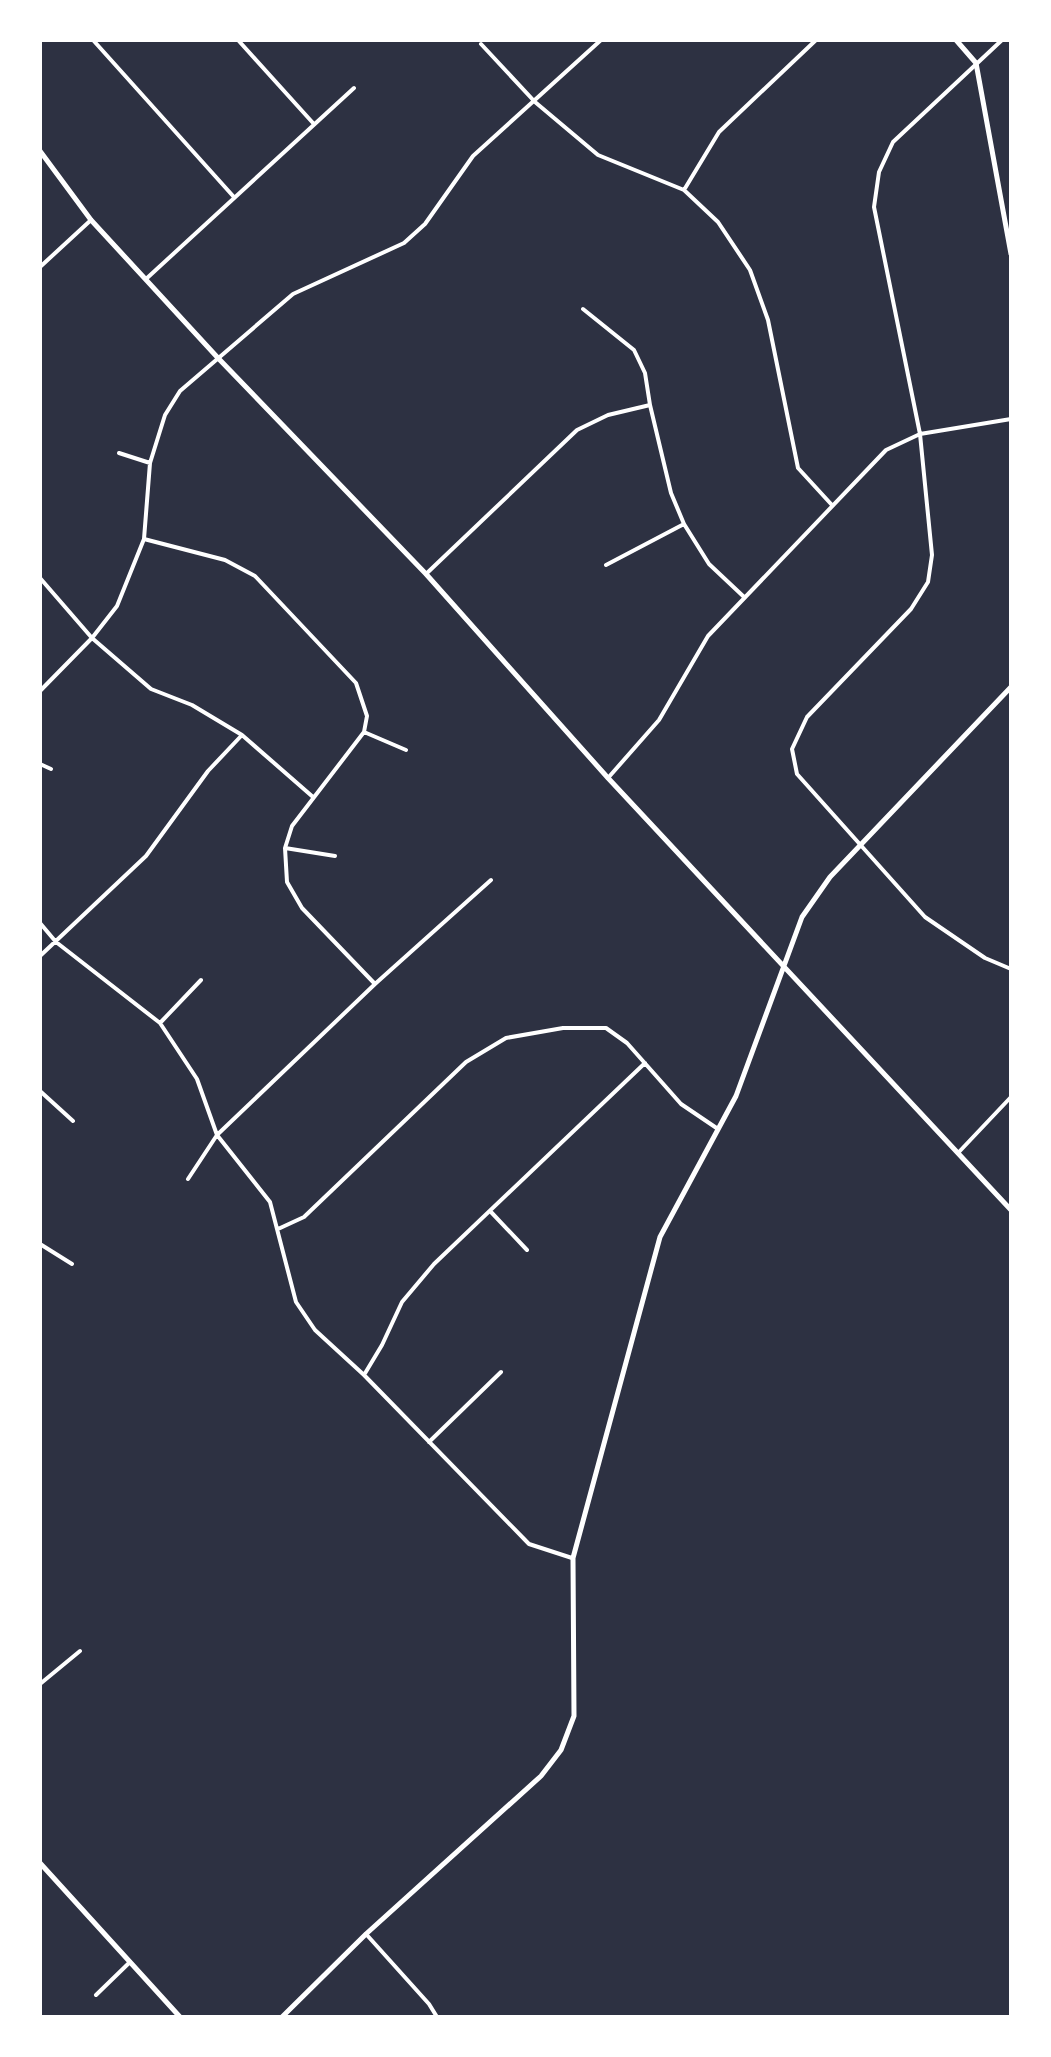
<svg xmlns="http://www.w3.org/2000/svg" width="1051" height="2057" viewBox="0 0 1051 2057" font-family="'Work Sans',sans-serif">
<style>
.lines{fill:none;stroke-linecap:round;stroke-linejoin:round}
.minor{stroke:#fff;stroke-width:4}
.tertiary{stroke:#fff;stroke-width:5}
</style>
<rect width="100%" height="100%" fill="#2d3142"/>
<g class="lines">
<path class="minor" d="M93 40 233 196
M238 40 313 123
M1002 40 893 142 879 172 874 207 920 434 932 555 928 582 911 609 807 717 792 749 797 774 925 917 985 958 1011 969
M481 44 535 102 598 155 684 190 718 222 750 270 768 320 798 468 831 504
M684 190 719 132 816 40
M40 267 91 220
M146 279 354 88
M583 309 634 350 645 373 650 405 671 493 684 524 709 564 743 596
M119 453 150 463
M144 539 225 560 255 576 356 683 367 716 364 732 292 826 285 848 287 882 302 908 375 984
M606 565 684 524
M426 574 577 430 608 415 650 405
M40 578 92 638 151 689 192 705 242 735 313 797
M40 691 92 638 117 606 144 539 150 463 165 415 180 391 293 294 404 243 425 224 473 156 601 40
M364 732 406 750
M40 764 51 769
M608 778 659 720 708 636 886 450 920 434 1011 419
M285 848 335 856
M40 923 56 942 160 1023 197 1079 217 1135 270 1202 296 1302 315 1330 364 1375 529 1544 572 1558
M40 956 146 856 208 771 242 735
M160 1023 201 980
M40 1091 73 1121
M958 1153 1011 1097
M188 1179 217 1135 375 984 491 880
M491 1212 527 1250
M278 1229 304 1217 466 1062 506 1038 563 1028H606L627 1043 681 1104 718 1129
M40 1244 72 1264
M364 1375 382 1345 402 1302 434 1264 645 1063
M429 1442 501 1372
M40 1684 80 1651
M366 1934 429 2004 437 2017
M96 1995 130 1962"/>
<path class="tertiary" d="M956 40 976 63 1011 254
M40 151 91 220 218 358 426 574 608 778 1011 1210
M40 1863 180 2017
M282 2017 366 1934 541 1776 561 1750 574 1716 573 1558 660 1237 736 1096 802 917 830 877 1011 687"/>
</g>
<rect width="1051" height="2057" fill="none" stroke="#ffffff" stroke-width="84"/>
</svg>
